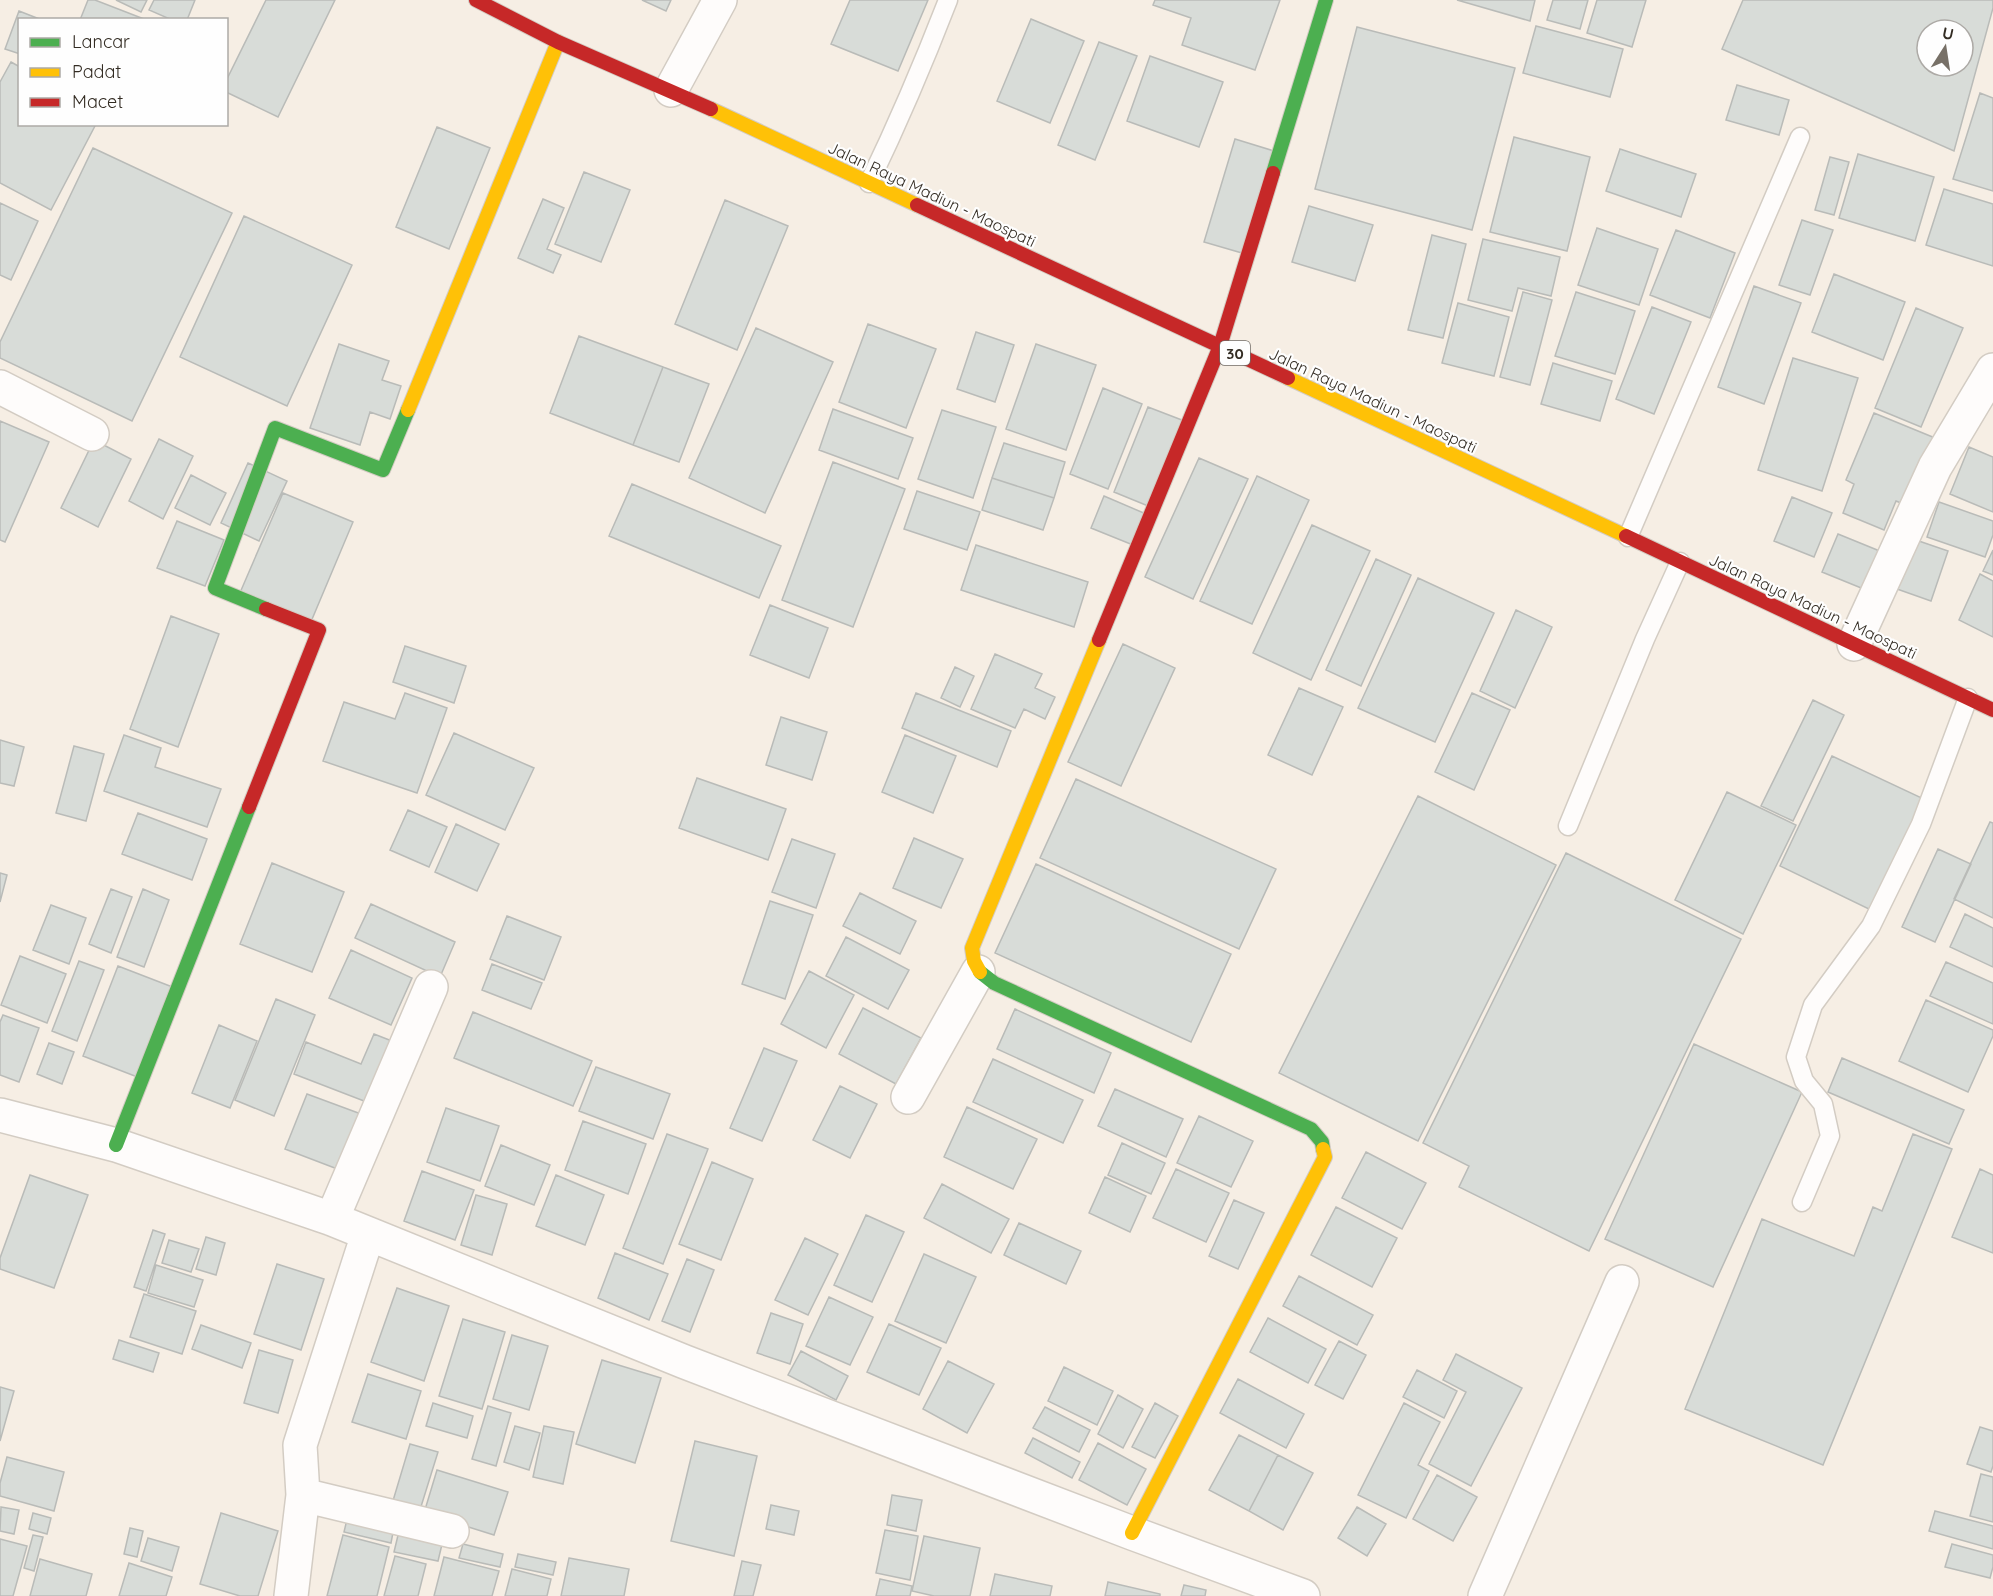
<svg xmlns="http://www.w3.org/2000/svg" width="1993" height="1596" viewBox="0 0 1993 1596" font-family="Quicksand,sans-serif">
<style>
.building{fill:#d8dcd8;stroke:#b9bbb8;stroke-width:1.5;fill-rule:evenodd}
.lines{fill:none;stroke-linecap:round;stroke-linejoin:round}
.lane-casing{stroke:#d3ccc3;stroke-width:21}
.street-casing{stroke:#d3ccc3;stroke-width:36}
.fast-casing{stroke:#d3ccc3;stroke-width:16}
.slow-casing{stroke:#d3ccc3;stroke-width:16}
.jam-casing{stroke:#d3ccc3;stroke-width:16}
.lane{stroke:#fefcfb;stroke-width:18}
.street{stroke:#fefcfb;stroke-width:33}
.fast{stroke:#4caf50;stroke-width:14}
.slow{stroke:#ffc107;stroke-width:14}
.jam{stroke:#c62828;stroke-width:14}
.labels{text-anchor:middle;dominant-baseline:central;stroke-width:4.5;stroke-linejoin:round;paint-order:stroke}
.shield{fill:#fefefe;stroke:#706b65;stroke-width:1.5}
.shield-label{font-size:15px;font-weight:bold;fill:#332c23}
.street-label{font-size:16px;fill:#332c23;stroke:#fefefe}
</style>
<rect width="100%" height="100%" fill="#f6eee4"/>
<path class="building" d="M88 0H95L144 19 80 20Z
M116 0H147L141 12Z
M154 0H195L187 20H172L149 10Z
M266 0H335L278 117 226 92V81Z
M642 0H671L666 11Z
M850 0H928L898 71 831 44Z
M1155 0H1280L1255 70 1182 45 1191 18 1153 5Z
M1457 0H1535L1530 21Z
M1553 0H1588L1580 29 1547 20Z
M1597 0H1646L1632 47 1587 33Z
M1743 0H1993V8L1954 151 1722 49ZM1927 30H1963V66H1927Z
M19 11 42 20H20V54L5 49Z
M1031 19 1084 41 1050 123 997 101Z
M1536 26 1623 49 1610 97 1523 73Z
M1357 27 1515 68 1472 230 1315 189Z
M1099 42 1137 56 1095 160 1058 145Z
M1150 56 1223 82 1199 147 1127 121Z
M11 62 20 67V124H96L51 210 0 183V82Z
M1737 85 1789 100 1779 135 1726 120Z
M1980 93 1993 98V191L1953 179Z
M437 127 490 148 449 249 396 227Z
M1514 137 1590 157 1567 251 1490 232Z
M1235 139 1274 151 1242 253 1204 242Z
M93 148 232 213 132 421 0 358V342Z
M1620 149 1696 174 1681 217 1606 191Z
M1858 154 1934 177 1915 241 1839 218Z
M1830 157 1849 162 1834 215 1815 210Z
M584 172 630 190 601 262 555 244Z
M1944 189 1993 204V266L1926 245Z
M543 199 564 208 547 249 561 255 553 273 518 258Z
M725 200 788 226 737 350 675 324Z
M0 203 38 221 11 280 0 275Z
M1309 206 1373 225 1355 281 1292 262Z
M244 216 352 265 287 406 180 357Z
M1802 220 1833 230 1810 295 1779 285Z
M1597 228 1658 249 1639 305 1578 285Z
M1676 230 1735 253 1710 318 1650 295Z
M1432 235 1466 244 1443 338 1408 330Z
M1483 239 1560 257 1551 296 1518 288 1512 311 1468 300Z
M1834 274 1905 302 1883 360 1812 332Z
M1754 286 1801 303 1764 404 1718 387Z
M1523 292 1552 300 1530 385 1500 377Z
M1576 292 1635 311 1615 374 1555 356Z
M1458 303 1509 317 1494 376 1442 363Z
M1652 307 1691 322 1654 414 1616 399Z
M1916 308 1963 328 1921 427 1875 408Z
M868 324 936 349 906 428 839 402Z
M756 328 833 362 765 513 689 478Z
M976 332 1014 345 995 402 957 389Z
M579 336 663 367 633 445 550 413Z
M339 344 389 361 382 380 401 386 390 419 370 412 360 445 310 428Z
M1036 344 1096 365 1066 450 1006 429Z
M1793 358 1858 378 1822 491 1758 470Z
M1553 363 1612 381 1600 421 1541 404Z
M663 367 709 384 679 462 633 445Z
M1103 388 1142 404 1108 489 1070 474Z
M1148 407 1187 422 1153 508 1114 492Z
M833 409 913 438 898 479 819 450Z
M942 410 996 427 973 498 918 479Z
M1874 413 1935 438 1906 505 1896 501 1884 530 1843 513 1854 484 1846 480Z
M0 421 49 442 5 542 0 540Z
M159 439 193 456 163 519 129 501Z
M94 440 131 459 98 527 61 508Z
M1004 443 1065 462 1054 498 992 478Z
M1969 447 1993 457V512L1950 494Z
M1199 458 1248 479 1193 599 1145 577Z
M833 462 905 489 853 627 782 600Z
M248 463 287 481 259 541 221 523Z
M191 475 226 493 210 525 175 508Z
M1257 476 1309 500 1252 624 1200 601Z
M992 478 1054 498 1043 530 982 510Z
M632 484 781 546 759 598 609 536Z
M917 491 980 512 967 550 904 529Z
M283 493 353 522 310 624 239 595Z
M1104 496 1146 514 1133 545 1091 528Z
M1792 497 1832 513 1814 557 1774 541Z
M1939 502 1993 521V535L1985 557 1927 537Z
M177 521 224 540 205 586 157 568Z
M1312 525 1370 551 1311 680 1253 653Z
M1838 534 1887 554 1871 592 1822 572Z
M1913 539 1948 551 1931 601 1897 589Z
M976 545 1088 582 1074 627 961 590Z
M1993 550V575L1983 571Z
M1376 559 1411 575 1361 686 1326 670Z
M1980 574 1993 581V637L1959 620Z
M1418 578 1494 613 1435 742 1358 708Z
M770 605 828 628 809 678 750 655Z
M1516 610 1552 627 1515 708 1480 691Z
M171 616 219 634 178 747 130 729Z
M1123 644 1175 668 1121 786 1068 762Z
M405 646 466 666 454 703 393 682Z
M995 654 1042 674 1035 688 1055 697 1045 719 1024 709 1015 728 971 709Z
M955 667 974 676 960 707 941 698Z
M1299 688 1343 707 1312 775 1268 755Z
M405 693 447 708 417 793 323 761 344 702 395 719Z
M916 693 1011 731 997 767 902 728Z
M1472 693 1510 710 1474 790 1435 772Z
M1813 700 1844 715 1793 821 1761 806Z
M781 717 827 732 812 780 766 765Z
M454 733 534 768 505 830 426 795Z
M124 735 161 748 155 767 221 789 207 827 104 791Z
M905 735 956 756 933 813 882 792Z
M0 740 24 747 14 786 0 783Z
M74 746 104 754 86 821 56 813Z
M1832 756 1926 800 1873 911 1780 866Z
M697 778 786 809 768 860 679 828Z
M1076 779 1276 869 1239 949 1040 858Z
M1727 792 1796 825 1743 934 1675 900Z
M1418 796 1556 865 1418 1141 1279 1073Z
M408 810 447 827 429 867 390 850Z
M138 813 207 839 192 880 122 854Z
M1990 822 1993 823V918L1954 899Z
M456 824 499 844 477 891 435 872Z
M914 838 963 859 941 908 893 888Z
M792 839 835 854 816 908 772 892Z
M1938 849 1971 864 1935 942 1902 927Z
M1566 853 1741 939 1589 1251 1459 1187 1469 1166 1423 1143Z
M272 863 344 892 312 972 240 944Z
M1036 864 1231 954 1191 1042 995 953Z
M0 873 7 875 0 902Z
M111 889 132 897 111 953 89 944Z
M143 889 169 900 144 967 117 957Z
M860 893 916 921 900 954 843 926Z
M770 901 813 915 785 999 742 984Z
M371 904 455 942 440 977 355 938Z
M51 905 86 918 69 964 33 950Z
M1965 914 1993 928V967L1950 947Z
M507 916 561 937 544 980 490 959Z
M846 937 909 970 888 1009 826 976Z
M351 950 412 978 391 1025 329 998Z
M20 956 66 974 47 1023 1 1005Z
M79 961 104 970 77 1041 52 1031Z
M1946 962 1993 983V1024L1930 996Z
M492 964 542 983 531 1009 482 990Z
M118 966 175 988 140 1078 83 1056Z
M809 971 854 995 826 1048 781 1024Z
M276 999 315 1015 274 1116 235 1100Z
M1926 1000 1993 1030V1036L1968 1092 1899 1061Z
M863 1008 921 1038 896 1084 839 1054Z
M1015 1009 1111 1053 1094 1093 997 1049Z
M473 1012 592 1061 573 1106 454 1058Z
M3 1015 39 1028 19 1082 0 1075V1022Z
M219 1025 257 1041 230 1108 192 1093Z
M374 1034 402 1045 377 1106 294 1074 306 1042 361 1064Z
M49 1043 74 1052 62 1084 37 1074Z
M1694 1044 1802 1092 1713 1287 1605 1239Z
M764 1048 797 1061 762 1141 730 1128Z
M1842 1058 1964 1110 1949 1144 1828 1092Z
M993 1059 1083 1100 1063 1143 973 1102Z
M596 1067 670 1094 653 1139 579 1111Z
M840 1086 877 1104 850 1158 813 1140Z
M1115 1089 1183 1119 1166 1157 1098 1126Z
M307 1094 361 1114 340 1170 285 1149Z
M967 1107 1037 1139 1013 1189 944 1157Z
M446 1108 499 1126 480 1181 427 1162Z
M1199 1116 1253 1141 1231 1187 1177 1163Z
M583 1121 646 1144 628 1194 565 1170Z
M667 1134 708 1149 663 1264 623 1248Z
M1913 1134 1952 1149 1823 1465 1685 1409 1762 1219 1854 1256 1873 1207 1882 1211Z
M1122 1143 1165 1163 1151 1194 1108 1175Z
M501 1145 550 1165 534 1205 485 1186Z
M1366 1152 1426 1183 1402 1229 1342 1198Z
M712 1162 753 1179 721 1260 679 1244Z
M1176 1169 1229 1193 1206 1242 1153 1218Z
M1980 1169 1993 1175V1253L1952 1237Z
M422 1171 474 1190 455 1240 404 1221Z
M30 1175 88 1195 54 1288 0 1269V1258Z
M556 1175 604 1195 585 1245 536 1226Z
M1105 1177 1146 1196 1130 1232 1089 1213Z
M942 1184 1009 1219 991 1253 924 1218Z
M476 1195 507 1204 492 1255 461 1245Z
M1234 1200 1264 1213 1238 1269 1209 1256Z
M1336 1207 1397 1238 1372 1287 1311 1255Z
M866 1215 904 1232 872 1302 834 1285Z
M1019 1223 1081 1251 1066 1284 1004 1255Z
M153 1230 165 1234 146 1291 134 1287Z
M206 1237 225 1243 216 1275 196 1269Z
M805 1238 838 1254 808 1315 775 1300Z
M169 1240 199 1249 191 1272 162 1263Z
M615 1253 668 1274 649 1320 598 1298Z
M924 1254 976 1277 946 1343 895 1321Z
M687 1259 714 1270 690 1332 662 1321Z
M277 1264 324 1279 301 1350 254 1334Z
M156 1265 203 1280 194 1307 148 1293Z
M1299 1276 1373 1315 1357 1345 1283 1306Z
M397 1288 449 1306 424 1381 371 1362Z
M144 1294 196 1311 182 1354 130 1337Z
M829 1297 873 1317 850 1365 806 1346Z
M771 1313 803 1324 790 1364 757 1353Z
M1268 1318 1326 1349 1308 1383 1250 1352Z
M463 1319 505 1332 482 1409 439 1396Z
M889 1324 941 1348 919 1395 867 1372Z
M201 1325 251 1343 242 1368 192 1349Z
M512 1335 548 1346 529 1410 493 1399Z
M119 1340 159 1353 153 1372 113 1359Z
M1339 1341 1366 1355 1343 1399 1315 1385Z
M259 1350 293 1360 278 1413 244 1403Z
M801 1351 848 1376 836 1400 788 1375Z
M1456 1354 1522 1388 1471 1486 1429 1464 1466 1392 1443 1380Z
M602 1360 661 1378 635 1463 576 1444Z
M948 1361 994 1384 967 1433 923 1409Z
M1064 1367 1113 1391 1097 1425 1048 1401Z
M1417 1370 1457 1391 1444 1418 1403 1397Z
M368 1374 421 1391 406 1439 352 1422Z
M1238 1379 1304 1414 1286 1448 1220 1413Z
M0 1387 14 1391 0 1441Z
M1118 1395 1143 1409 1123 1448 1098 1434Z
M433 1403 473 1416 467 1438 426 1426Z
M1155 1403 1178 1416 1155 1458 1132 1447Z
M1404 1403 1440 1422 1418 1465 1429 1471 1406 1518 1358 1495Z
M488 1406 511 1413 496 1466 472 1459Z
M1045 1407 1090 1430 1079 1452 1033 1428Z
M515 1426 540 1433 529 1470 504 1462Z
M544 1426 574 1432 563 1484 533 1477Z
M1980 1427 1993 1431V1466L1991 1472 1967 1464Z
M1239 1435 1278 1455 1249 1511 1209 1490Z
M1033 1438 1080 1462 1072 1478 1025 1453Z
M695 1441 757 1456 734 1556 671 1541Z
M1098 1443 1146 1469 1127 1505 1079 1480Z
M410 1444 438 1452 419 1513 392 1504Z
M1278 1455 1313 1473 1283 1530 1249 1511Z
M7 1457 64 1472 54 1511 0 1496V1483Z
M437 1470 508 1492 494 1535 424 1513Z
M1981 1474 1993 1477V1522L1970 1516Z
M1437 1475 1477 1497 1453 1541 1413 1519Z
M892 1495 922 1500 916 1531 887 1525Z
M771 1505 799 1511 794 1535 766 1529Z
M1 1507 19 1510 14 1534 0 1531Z
M1357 1507 1386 1524 1367 1556 1338 1538Z
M349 1511 395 1522 391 1543 344 1532Z
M1935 1511 1993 1526V1549L1929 1531Z
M33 1513 51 1518 47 1534 29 1529Z
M221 1513 278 1531 258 1596H240L200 1584Z
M400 1527 444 1536 438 1561 394 1552Z
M130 1528 143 1531 137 1557 124 1554Z
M885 1530 918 1536 910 1580 876 1573Z
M33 1535 43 1537 34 1571 24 1568Z
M343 1535 389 1547 377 1596H327Z
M924 1536 980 1548 970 1596H934L912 1591Z
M148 1538 179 1547 172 1571 141 1561Z
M0 1539 27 1546 13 1596H0Z
M463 1544 503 1554 500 1567 459 1558Z
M1952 1544 1993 1555V1567L1990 1578 1945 1567Z
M518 1554 556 1562 553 1575 515 1567Z
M395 1556 426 1564 418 1596H384Z
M444 1557 499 1571 492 1596H434Z
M569 1558 629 1569 624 1596H561Z
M40 1559 92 1574 86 1596H30Z
M742 1561 761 1565 753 1596H734Z
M129 1563 172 1577 166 1596H119Z
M512 1569 551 1579 547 1596H505Z
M995 1574 1052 1586 1050 1596H990Z
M880 1579 912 1586 910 1596H876Z
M1108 1582 1160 1594V1596H1105Z
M1184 1585 1206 1590 1205 1596H1181Z"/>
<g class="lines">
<defs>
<path id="lane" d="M869 183C898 123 924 62 948 0
M1628 537 1800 137
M1568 826 1645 639 1680 562
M1802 1202 1830 1136 1823 1104 1804 1081 1796 1057 1813 1005 1871 926 1921 824 1968 698"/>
<path id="street" d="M671 90 720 0
M0 387 92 434
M1854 644 1935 467 1993 370
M908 1097 978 972
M0 1115 116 1145 332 1219 685 1362 1132 1533 1303 1596
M332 1219 431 987
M303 1495 452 1531
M291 1596 303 1495 300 1445 368 1234
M1485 1596 1622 1282"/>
<path id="fast" d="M1273 173 1326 0
M266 609 215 588 275 428 383 470 408 410
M980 972 994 983 1311 1129 1322 1142 1323 1149
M116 1145 249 807"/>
<path id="slow" d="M711 109 917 205
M1288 378 1626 536
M408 410 558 42
M980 972 974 961 972 948 1099 640
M1132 1533 1325 1157 1323 1149"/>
<path id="jam" d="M476 0 558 42 711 109
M917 205 1288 378
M1626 536 1993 710
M1099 640 1220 346 1273 173
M249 807 319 630 266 609"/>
</defs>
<use href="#lane" class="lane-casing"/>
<use href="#street" class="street-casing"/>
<use href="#fast" class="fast-casing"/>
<use href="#slow" class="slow-casing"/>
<use href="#jam" class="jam-casing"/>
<use href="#lane" class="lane"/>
<use href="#street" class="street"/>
<use href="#fast" class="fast"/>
<use href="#slow" class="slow"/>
<use href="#jam" class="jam"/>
</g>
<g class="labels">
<rect class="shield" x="1220" y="341" width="30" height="24" rx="4.5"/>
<g class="shield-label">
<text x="1235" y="353">30</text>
</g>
<g class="street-label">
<text transform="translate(932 194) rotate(25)">Jalan Raya Madiun - Maospati</text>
<text transform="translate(1373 400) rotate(25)">Jalan Raya Madiun - Maospati</text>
<text transform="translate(1813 606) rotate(25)">Jalan Raya Madiun - Maospati</text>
</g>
</g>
<rect x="18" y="18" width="210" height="108" fill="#fefefe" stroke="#adaaa6" stroke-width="1.5"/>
<rect x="30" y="38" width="30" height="9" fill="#4caf50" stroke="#adaaa6" stroke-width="1.5"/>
<text x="72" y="48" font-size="18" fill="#332c23">Lancar</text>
<rect x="30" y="68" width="30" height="9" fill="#ffc107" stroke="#adaaa6" stroke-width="1.5"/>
<text x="72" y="78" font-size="18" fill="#332c23">Padat</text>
<rect x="30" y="98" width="30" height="9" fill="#c62828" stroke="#adaaa6" stroke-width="1.5"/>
<text x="72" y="108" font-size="18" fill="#332c23">Macet</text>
<g transform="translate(1945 48) rotate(12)"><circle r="28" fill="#fefefe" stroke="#adaaa6" stroke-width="1.5"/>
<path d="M0-4.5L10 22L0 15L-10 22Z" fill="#777067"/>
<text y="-9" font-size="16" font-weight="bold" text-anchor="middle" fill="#332c23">U</text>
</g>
</svg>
